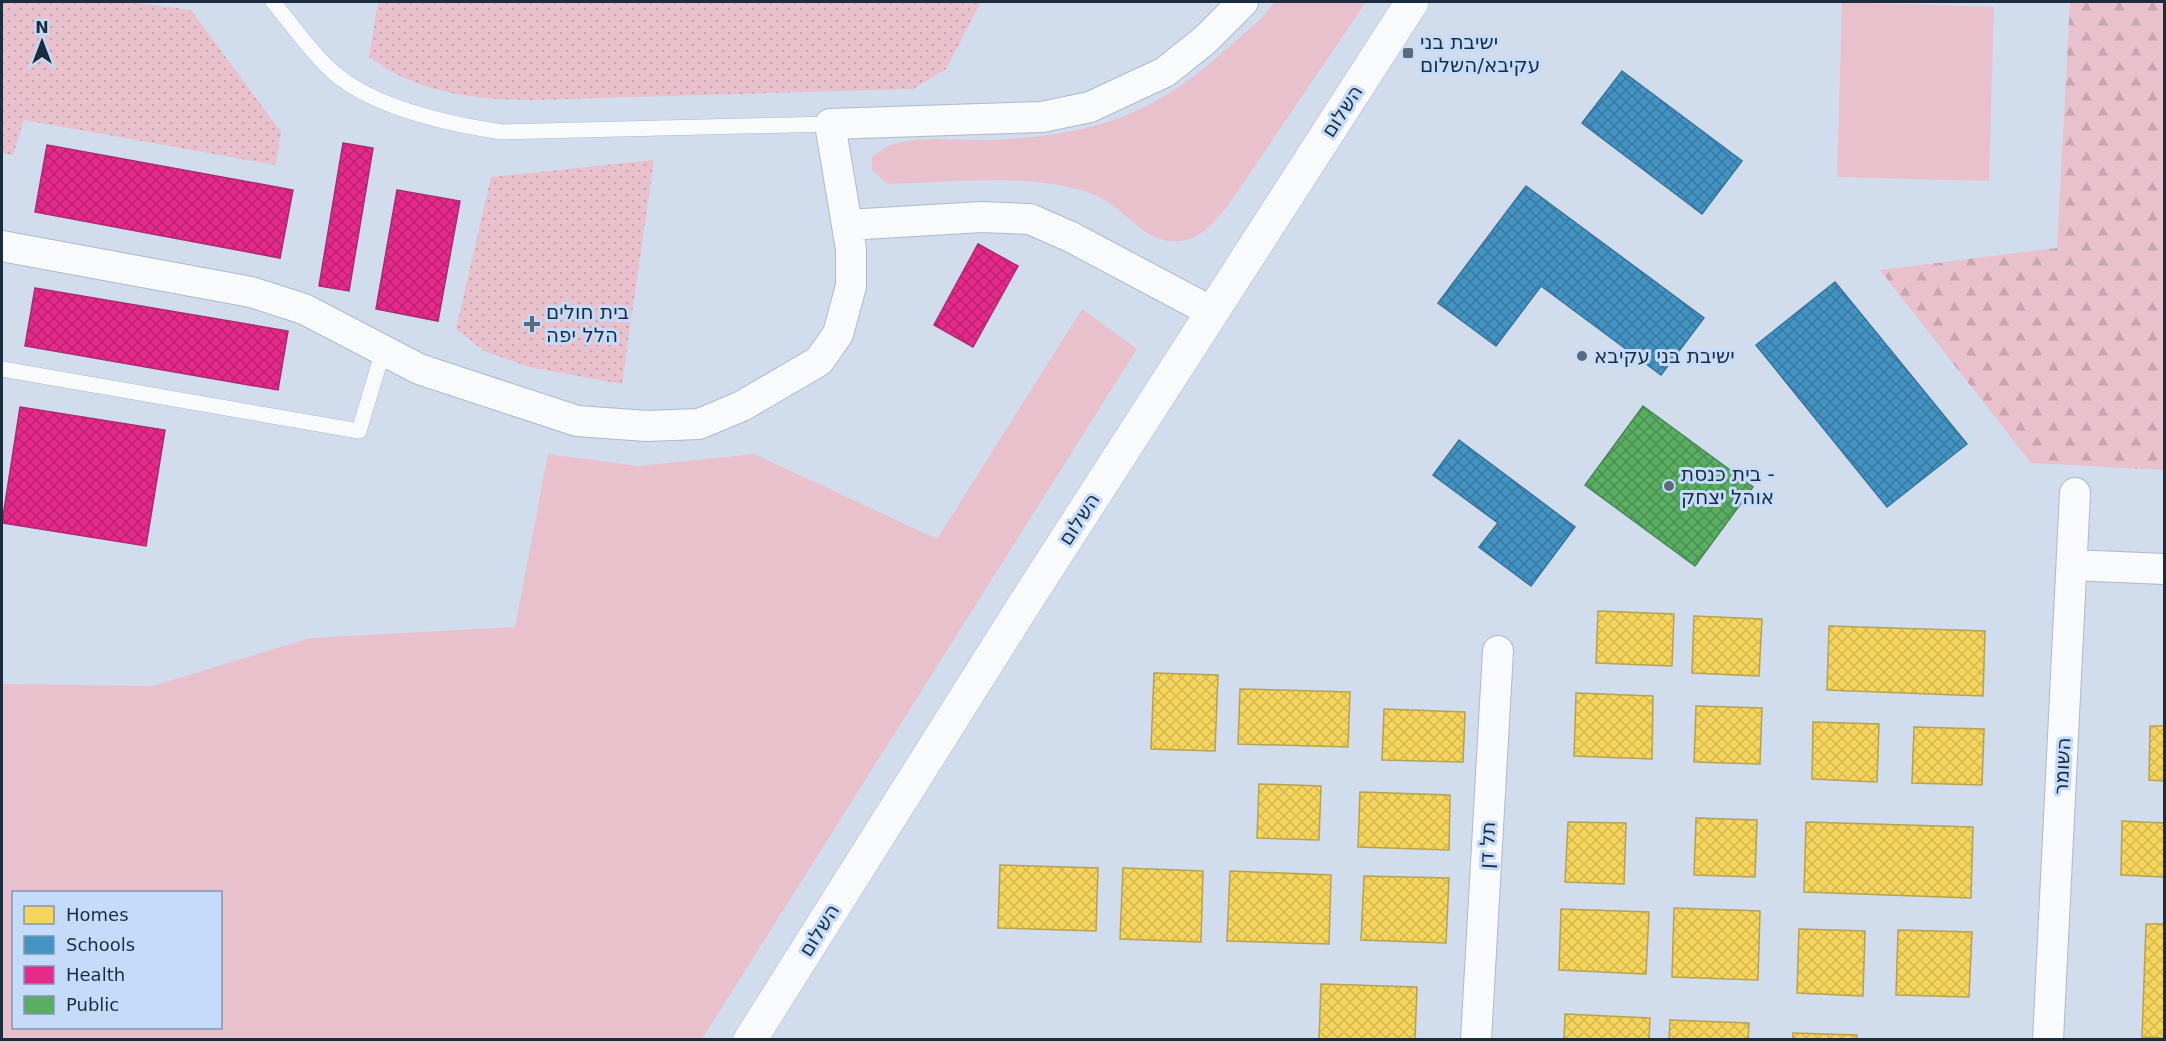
<svg xmlns="http://www.w3.org/2000/svg" width="2166" height="1041" viewBox="0 0 2166 1041" font-family="'DejaVu Sans','Noto Sans Hebrew',sans-serif">
<style>
.grass{fill:#e8c1cd;fill-rule:evenodd}
.forest{fill:url(#forest-firs)}
.park{fill:url(#park-dots)}
.homes{fill:url(#homes-cross-hatch);stroke:#b5a253;stroke-width:1.5}
.schools{fill:url(#schools-cross-hatch);stroke:#37749b;stroke-width:1.5}
.health{fill:url(#health-cross-hatch);stroke:#aa2a74;stroke-width:1.5}
.public{fill:url(#public-cross-hatch);stroke:#478757;stroke-width:1.5}
.lines{fill:none;stroke-linecap:round;stroke-linejoin:round}
.lane-casing{stroke:#adbaca;stroke-width:16}
.street-casing{stroke:#adbaca;stroke-width:32}
.secondary-casing{stroke:#adbaca;stroke-width:34}
.lane{stroke:#f8fafc;stroke-width:15}
.street{stroke:#f8fafc;stroke-width:30}
.secondary{stroke:#f8fafc;stroke-width:33}
.poi-dot{fill:#5b6a7c;stroke:#c4dcfa;stroke-width:2}
.labels{text-anchor:middle;dominant-baseline:central;stroke-width:6;stroke-linejoin:round;paint-order:stroke}
.poi-label{font-size:20px;fill:#1c2c3f;stroke:#c4dcfa;text-anchor:start}
.street-label{font-size:20px;fill:#1c2c3f;stroke:#c4dcfa}
</style>
<defs>
<pattern id="forest-firs" width="22" height="20" patternUnits="userSpaceOnUse" patternTransform="scale(1.5)"><rect width="22" height="20" fill="#e8c1cd"/><path d="M5 1l3.5 6h-7zM16 11l3.5 6h-7z" fill="#c6a6b1"/></pattern>
<pattern id="park-dots" width="8" height="8" patternUnits="userSpaceOnUse" patternTransform="scale(1.5)"><rect width="8" height="8" fill="#e8c1cd"/><path d="M2 2h.1M6 6h.1" fill="none" stroke="#c6a6b1" stroke-width="1.8" stroke-linecap="round"/></pattern>
<pattern id="homes-cross-hatch" width="8" height="8" patternUnits="userSpaceOnUse" patternTransform="scale(1.5)"><rect width="8" height="8" fill="#f6d55c"/><path d="M0 0l8 8M0 8l8-8" fill="none" stroke="#d2b751"/></pattern>
<pattern id="schools-cross-hatch" width="8" height="8" patternUnits="userSpaceOnUse" patternTransform="scale(1.5)"><rect width="8" height="8" fill="#4393c3"/><path d="M0 0l8 8M0 8l8-8" fill="none" stroke="#3778a0"/></pattern>
<pattern id="health-cross-hatch" width="8" height="8" patternUnits="userSpaceOnUse" patternTransform="scale(1.5)"><rect width="8" height="8" fill="#e7298a"/><path d="M0 0l8 8M0 8l8-8" fill="none" stroke="#ba2372"/></pattern>
<pattern id="public-cross-hatch" width="8" height="8" patternUnits="userSpaceOnUse" patternTransform="scale(1.5)"><rect width="8" height="8" fill="#5aae61"/><path d="M0 0l8 8M0 8l8-8" fill="none" stroke="#4a8e51"/></pattern>
</defs>
<rect width="100%" height="100%" fill="#d1dded"/>
<path class="grass" d="M1274 2H1366L1227 207C1214 222 1201 239 1180 241 1144 246 1124 205 1093 194 1033 172 951 183 887 184L872 170V157C878 153 885 146 891 145 923 135 958 141 991 140 1095 135 1151 117 1230 46 1245 32 1263 20 1274 2Z
M1842 2 1994 7 1989 181 1837 177Z
M1082 309 1137 349 702 1039H2V684L153 686 310 638 515 627 548 454 638 466 754 454 937 539ZM14 892H220V1028H14Z"/>
<path class="forest" d="M2070 2H2164V470L2031 463 1880 270 2057 248Z"/>
<path class="park" d="M2 2H131L191 10 281 132 276 165 24 120 13 155 2 153Z
M378 2H981L946 69 913 89 533 100C474 100 417 93 369 57Z
M654 160 622 384 529 367 484 351 456 329 491 177Z"/>
<path class="homes" d="M1598 611 1674 614 1672 666 1596 663Z
M1694 616 1762 619 1759 676 1692 673Z
M1829 626 1985 631 1983 696 1827 690Z
M1154 673 1218 675 1215 751 1151 749Z
M1240 689 1350 692 1348 747 1238 744Z
M1576 693 1653 696 1652 759 1574 756Z
M1696 706 1762 708 1760 764 1694 762Z
M1384 709 1465 712 1463 762 1382 760Z
M1813 722 1879 724 1877 782 1812 779Z
M2150 726H2164V781L2149 780Z
M1914 727 1984 729 1982 785 1912 783Z
M1259 784 1321 786 1319 840 1257 838Z
M1360 792 1450 795 1449 850 1358 847Z
M1696 818 1757 820 1755 877 1694 875Z
M2122 821 2164 823V877L2121 875Z
M1568 822 1626 823 1624 884 1565 882Z
M1806 822 1973 827 1971 898 1804 892Z
M1000 865 1098 868 1096 931 998 928Z
M1123 868 1203 871 1201 942 1120 939Z
M1230 871 1331 875 1329 944 1227 941Z
M1364 876 1449 878 1446 943 1361 940Z
M1674 908 1760 911 1758 980 1672 977Z
M1561 909 1649 912 1646 974 1559 970Z
M2146 924H2164V1038L2142 1037Z
M1799 929 1865 931 1863 996 1797 993Z
M1898 930 1972 932 1969 997 1896 995Z
M1321 984 1417 987 1415 1040H1319Z
M1565 1014 1650 1018 1649 1040H1564Z
M1670 1020 1749 1023 1748 1040H1669Z
M1793 1033 1857 1035V1040H1793Z"/>
<path class="schools" d="M1622 71 1742 161 1702 214 1582 123Z
M1526 186 1704 318 1661 375 1541 286 1496 346 1438 303Z
M1835 282 1967 444 1887 507 1756 345Z
M1459 440 1575 527 1531 586 1479 547 1498 523 1433 475Z"/>
<path class="health" d="M343 143 373 148 349 291 319 286Z
M47 145 293 190 280 258 35 212Z
M397 190 460 201 438 321 376 309Z
M978 244 1018 266 973 347 934 325Z
M35 288 288 331 278 390 25 346Z
M20 407 165 430 146 546 2 523Z"/>
<path class="public" d="M1643 406 1753 487 1695 566 1585 485Z"/>
<g class="lines">
<defs>
<path id="lane" d="M273 2C292 24 311 53 333 72 374 108 449 124 502 132L830 124
M2 369 359 431 383 351"/>
<path id="street" d="M847 225 982 217 1030 219 1071 237 1212 312
M2 246 251 292 304 309 419 369 577 421 647 426 699 424 742 406 819 361 838 334 851 286V249L830 124 1042 117 1090 107 1165 72 1205 40 1243 2
M2072 565 2164 569
M1476 1040 1498 651
M2048 1040 2075 493"/>
<path id="secondary" d="M750 1040 1025 603 1412 2"/>
</defs>
<use href="#lane" class="lane-casing"/>
<use href="#street" class="street-casing"/>
<use href="#secondary" class="secondary-casing"/>
<use href="#lane" class="lane"/>
<use href="#street" class="street"/>
<use href="#secondary" class="secondary"/>
</g>
<g class="poi-dot">
<rect x="1402" y="47" width="12" height="12" rx="3"/>
<path d="M529 315h6v6h6v6h-6v6h-6v-6h-6v-6h6z"/>
<circle cx="1582" cy="356" r="6"/>
<circle cx="1669" cy="486" r="6"/>
</g>
<g class="labels">
<g class="poi-label">
<text x="1420" y="42">ישיבת בני<tspan x="1420" dy="23">עקיבא/השלום</tspan></text>
<text x="546" y="312">בית חולים<tspan x="546" dy="23">הלל יפה</tspan></text>
<text x="1594" y="356">ישיבת בני עקיבא</text>
<text x="1681" y="474">בית כנסת -<tspan x="1681" dy="23">אוהל יצחק</tspan></text>
</g>
<g class="street-label">
<text transform="translate(1342 111) rotate(-57)">השלום</text>
<text transform="translate(1079 519) rotate(-57)">השלום</text>
<text transform="translate(2062 766) rotate(-87)">השומר</text>
<text transform="translate(1487 845) rotate(-87)">תל דן</text>
<text transform="translate(819 930) rotate(-58)">השלום</text>
</g>
</g>
<rect width="2166" height="1041" fill="none" stroke="#1c2c3f" stroke-width="6"/>
<rect x="12" y="891" width="210" height="138" fill="#c4dcfa" stroke="#8196af" stroke-width="1.5"/>
<rect x="24" y="906" width="30" height="18" fill="#f6d55c" stroke="#8196af" stroke-width="1.5"/>
<text x="66" y="921" font-size="18" fill="#1c2c3f">Homes</text>
<rect x="24" y="936" width="30" height="18" fill="#4393c3" stroke="#8196af" stroke-width="1.5"/>
<text x="66" y="951" font-size="18" fill="#1c2c3f">Schools</text>
<rect x="24" y="966" width="30" height="18" fill="#e7298a" stroke="#8196af" stroke-width="1.5"/>
<text x="66" y="981" font-size="18" fill="#1c2c3f">Health</text>
<rect x="24" y="996" width="30" height="18" fill="#5aae61" stroke="#8196af" stroke-width="1.5"/>
<text x="66" y="1011" font-size="18" fill="#1c2c3f">Public</text>
<g transform="translate(42 42)" stroke="#c4dcfa" stroke-width="4.5" paint-order="stroke">
<path d="M0-4.5L10 22L0 15L-10 22Z" fill="#1c2c3f"/>
<text y="-9" font-size="16" font-weight="bold" text-anchor="middle" fill="#1c2c3f">N</text>
</g>
</svg>
